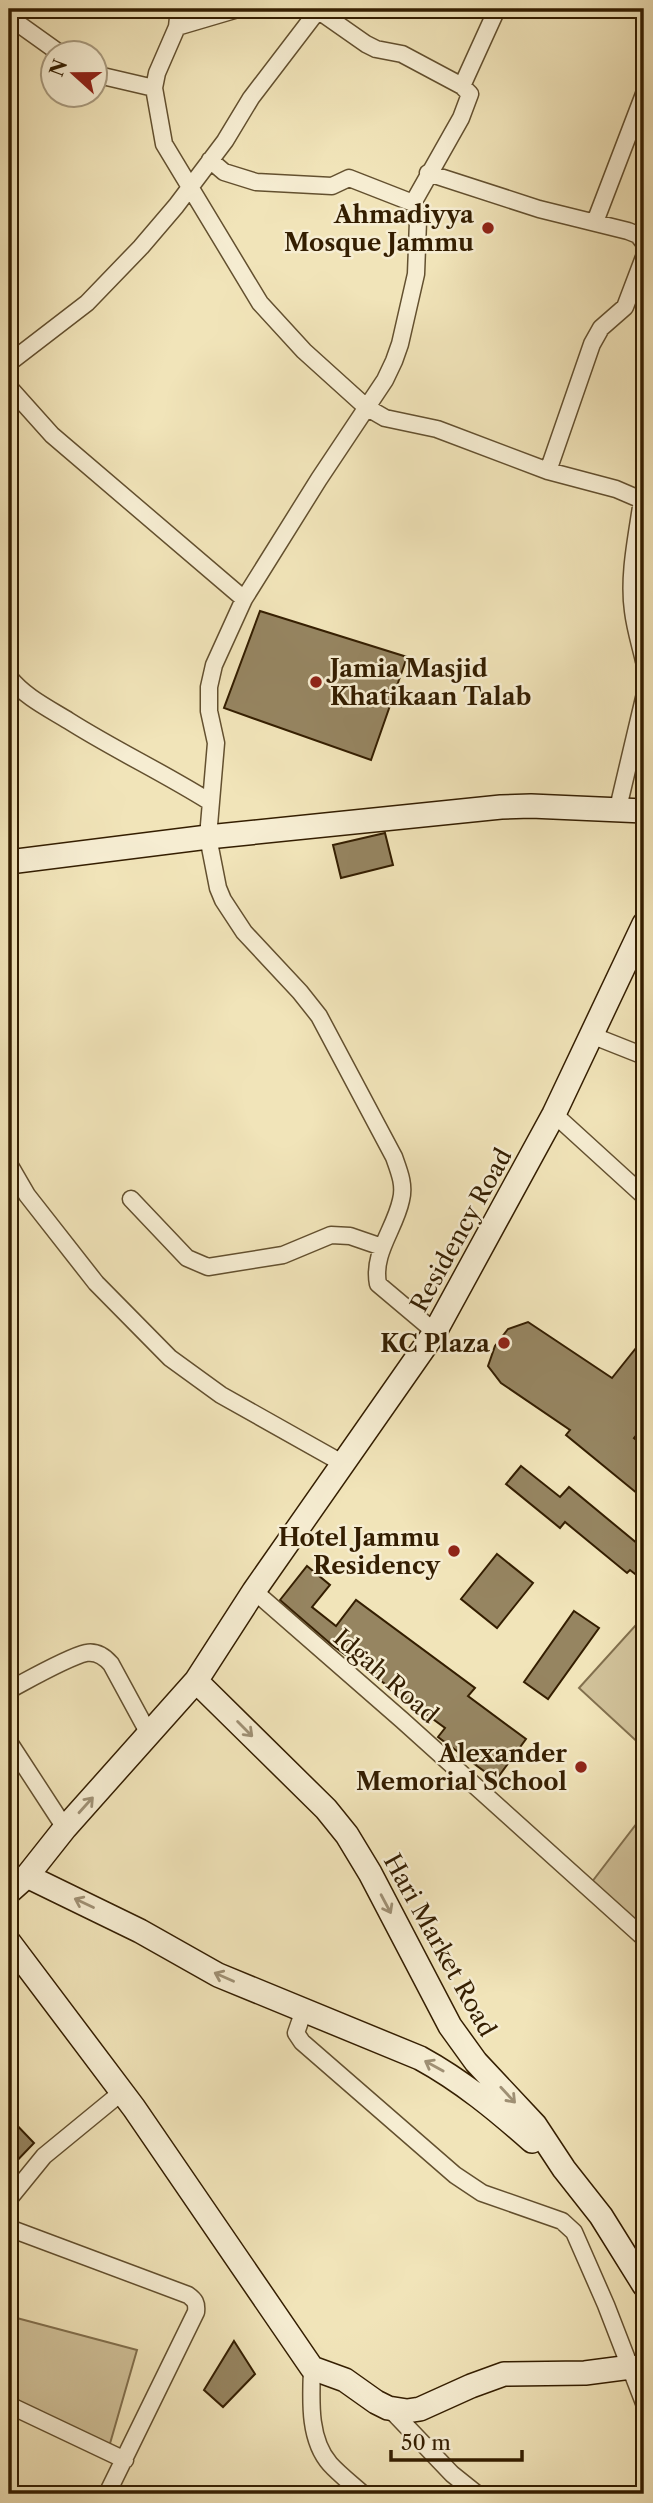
<svg xmlns="http://www.w3.org/2000/svg" width="653" height="2503" viewBox="0 0 653 2503" font-family="'Libre Caslon Text',serif">
<style>
.green{fill:#d1c29a;stroke:#82704e;stroke-width:2}
.building{fill:#968561;stroke:#341e01;stroke-width:2}
.lines{fill:none;stroke-linecap:round;stroke-linejoin:round}
.street-casing{stroke:#63502f;stroke-width:19}
.secondary-casing{stroke:#341e01;stroke-width:26}
.street{stroke:#f6edd2;stroke-width:16}
.secondary{stroke:#f6edd2;stroke-width:23}
.oneway{stroke:#9f9074}
.poi-dot{fill:#8f2418;stroke:#f6edd2;stroke-width:2.5}
.labels{text-anchor:middle;dominant-baseline:central;stroke-width:5;stroke-linejoin:round;paint-order:stroke}
.poi-label{font-size:24px;font-weight:bold;fill:#341e01;stroke:#f6edd2;text-anchor:end}
.street-label{font-size:24px;fill:#341e01;stroke:#f6edd2}
</style>
<rect width="100%" height="100%" fill="#f1e4b9"/>
<filter id="stains"><feTurbulence type="fractalNoise" baseFrequency=".00286" numOctaves="4"/><feColorMatrix values="0 0 0 0 .2 0 0 0 0 .09 0 0 0 0 .02 0 0 0 .5 -.17"/></filter>
<radialGradient id="worn" r=".72"><stop offset=".6" stop-color="#630" stop-opacity="0"/><stop offset="1" stop-color="#630" stop-opacity=".3"/></radialGradient>
<path class="green" d="M644 1616V1748L579 1688Z
M644 1814V1934L588 1887Z
M13 2317 137 2350 109 2447 9 2414V2330Z"/>
<path class="building" d="M260 611 407 657 371 760 224 708Z
M385 833 393 865 341 878 333 845Z
M528 1322 612 1378 644 1338V1426L634 1438 644 1446V1499L566 1435 570 1430 501 1383 488 1366 495 1346 508 1329Z
M521 1466 560 1497 569 1487 644 1549V1581L630 1570 627 1573 565 1522 560 1528 506 1484Z
M497 1554 533 1583 497 1628 461 1599Z
M307 1566 330 1585 312 1607 336 1626 356 1600 475 1688 468 1696 526 1739 496 1780 438 1737 445 1728 332 1645 280 1600Z
M574 1611 599 1628 548 1699 524 1682Z
M9 2117 34 2143 9 2169Z
M234 2341 255 2374 223 2407 204 2390Z"/>
<g class="lines">
<defs>
<path id="street" d="M179 9 177 27 157 73 154 88 164 144 260 303 304 351 366 407 385 418 437 429 548 471 616 489 644 501
M316 9 366 44 376 49 402 54 462 86 497 9
M9 17 58 52
M177 27 238 9
M94 74 154 88
M210 160 224 172 256 182 332 186 349 178 413 203
M428 173 539 209 628 231 638 235 644 243
M595 222 644 94
M9 363 87 303 141 247 176 206 225 141 251 98 319 9
M9 387 52 435 244 599
M548 471 592 344 601 328 625 307 644 257
M642 500C637 536 628 575 633 611 635 628 640 644 644 661
M9 677C25 697 48 708 69 721 115 750 164 773 210 802
M618 808 644 698
M591 1035 644 1056
M554 1114 644 1196
M9 1164 27 1195 96 1283 170 1358 221 1395 342 1463
M131 1199 187 1258 208 1267 283 1255 331 1235 350 1236 382 1247
M435 1332 378 1284C372 1253 395 1229 401 1200 405 1185 399 1171 394 1157L319 1016 300 992 244 932 223 900 218 888 208 837 216 743 209 711V687L214 665 244 599 319 479 385 380 394 361 400 344 416 274 418 221 413 203 461 118 470 94 462 86
M254 1591 402 1720 644 1938
M9 1690C28 1680 68 1657 86 1653 97 1651 105 1657 111 1664L149 1734
M9 1742 65 1828
M304 2010 296 2033 302 2042 455 2175 482 2193 562 2221 574 2232 606 2305 644 2403
M9 2199 44 2156 122 2092
M9 2228 188 2295C195 2300 197 2303 196 2312L107 2494
M312 2368C311 2399 308 2439 330 2464 340 2475 352 2484 363 2494
M9 2405 125 2460
M389 2408 452 2474 477 2494"/>
<path id="secondary" d="M9 862 208 837 501 807 531 806 644 811
M196 1681 326 1809 347 1835 370 1873 450 2026 476 2062 535 2125 564 2169 601 2216 644 2285
M27 1876 140 1931 218 1975 420 2058C462 2081 497 2110 532 2141
M9 1892 27 1876 65 1828 196 1681 254 1591 435 1332 554 1114 644 924
M9 1942 134 2108 312 2368 345 2380 376 2402 388 2408 407 2411 420 2409 471 2386 504 2374 585 2373 631 2367"/>
</defs>
<use href="#street" class="street-casing"/>
<use href="#secondary" class="secondary-casing"/>
<use href="#street" class="street"/>
<use href="#secondary" class="secondary"/>
</g>
<defs><path id="oneway-shaft" d="M-6 0H5M1.5-3L5.5 0L1.5 3" fill="none" stroke-width="1.6" stroke-linecap="round" stroke-linejoin="round" transform="scale(1.75)"/></defs>
<g class="oneway">
<use href="#oneway-shaft" transform="translate(245 1729) rotate(45)"/>
<use href="#oneway-shaft" transform="translate(86 1805) rotate(-48)"/>
<use href="#oneway-shaft" transform="translate(84 1903) rotate(-155)"/>
<use href="#oneway-shaft" transform="translate(386 1904) rotate(62)"/>
<use href="#oneway-shaft" transform="translate(224 1977) rotate(-156)"/>
<use href="#oneway-shaft" transform="translate(434 2066) rotate(-151)"/>
<use href="#oneway-shaft" transform="translate(508 2095) rotate(47)"/>
</g>
<g class="poi-dot">
<circle cx="488" cy="228" r="7"/>
<circle cx="316" cy="682" r="7"/>
<circle cx="504" cy="1343" r="7"/>
<circle cx="454" cy="1551" r="7"/>
<circle cx="581" cy="1767" r="7"/>
</g>
<g class="labels">
<g class="poi-label">
<text x="474" y="214">Ahmadiyya<tspan x="474" dy="28">Mosque Jammu</tspan></text>
<text x="330" y="668" text-anchor="start">Jamia Masjid<tspan x="330" dy="28">Khatikaan Talab</tspan></text>
<text x="490" y="1343">KC Plaza</text>
<text x="440" y="1537">Hotel Jammu<tspan x="440" dy="28">Residency</tspan></text>
<text x="567" y="1753">Alexander<tspan x="567" dy="28">Memorial School</tspan></text>
</g>
<g class="street-label">
<text transform="translate(461 1230) rotate(-61)">Residency Road</text>
<text transform="translate(386 1676) rotate(41)">Idgah Road</text>
<text transform="translate(440 1945) rotate(61)">Hari Market Road</text>
</g>
</g>
<rect width="653" height="2503" fill="none" stroke="#f1e4b9" stroke-width="35"/>
<rect x="10" y="10" width="632" height="2482" fill="none" stroke="#341e01" stroke-width="3.5"/>
<rect x="18" y="18" width="618" height="2468" fill="none" stroke="#341e01" stroke-width="2"/>
<g transform="translate(74 74) rotate(291)"><circle r="33" fill="#f6edd2" stroke="#a89a7e" stroke-width="2"/>
<path d="M0-5L12 26L0 18L-12 26Z" fill="#8f2418"/>
<text y="-10" font-size="19" font-weight="bold" text-anchor="middle" fill="#341e01">N</text>
</g>
<path d="M391 2450v10h131v-10" fill="none" stroke="#341e01" stroke-width="3.5"/>
<text x="401" y="2450" font-size="21" fill="#341e01" stroke="#f6edd2" stroke-width="5" paint-order="stroke">50 m</text>
<rect width="100%" height="100%" filter="url(#stains)"/>
<rect width="100%" height="100%" fill="url(#worn)"/>
</svg>
